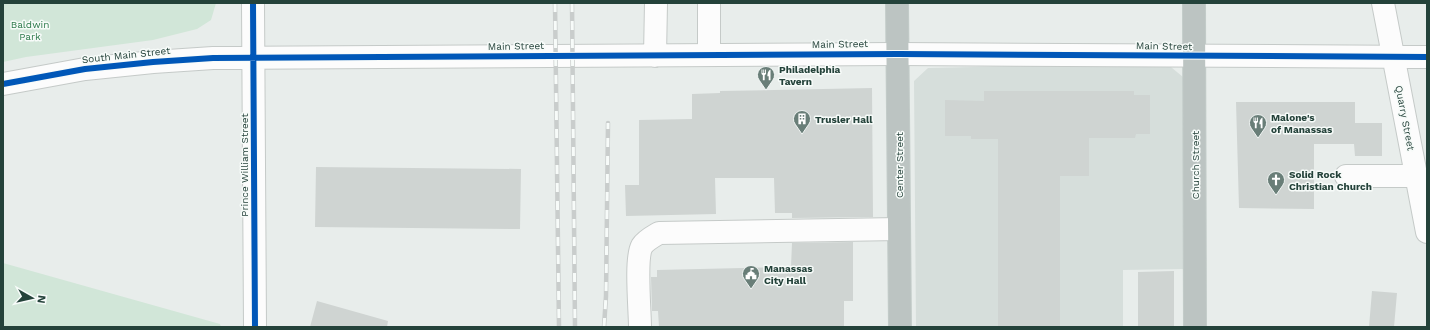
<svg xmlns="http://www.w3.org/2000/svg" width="1430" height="330" viewBox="0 0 1430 330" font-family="'Work Sans',sans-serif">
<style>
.built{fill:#d6dedb}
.green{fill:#d1e6d8}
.building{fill:#cfd4d2}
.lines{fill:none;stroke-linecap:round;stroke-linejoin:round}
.minor-casing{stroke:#c5cac8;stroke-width:24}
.highway-casing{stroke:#c3ccc9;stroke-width:24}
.minor{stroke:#fcfcfc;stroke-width:22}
.highway{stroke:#bcc4c2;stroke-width:22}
.rail-casing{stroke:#c9cdcc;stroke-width:4.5}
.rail{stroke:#f7fbf9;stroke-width:3;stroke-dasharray:9;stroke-linecap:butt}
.cycleway-casing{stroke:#f7fbf9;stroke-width:8}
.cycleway{stroke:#0057b8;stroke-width:6}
.labels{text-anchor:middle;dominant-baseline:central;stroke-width:3;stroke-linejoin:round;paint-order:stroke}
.park-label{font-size:10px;fill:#2d7a4b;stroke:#f7fbf9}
.street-label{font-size:10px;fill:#24423a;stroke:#f7fbf9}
.poi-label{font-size:10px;font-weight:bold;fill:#24423a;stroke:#f7fbf9;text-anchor:start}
</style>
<rect width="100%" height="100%" fill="#e8edeb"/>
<path class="built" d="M1166 63 1183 77 1184 269 1123 270V327H916L914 81 928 68Z"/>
<path class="green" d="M3 3H216L211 20 197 29 153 40 26 57 3 62Z
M3 263 220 324 221 327H3Z"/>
<path class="building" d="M872 88 873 217 792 218V213H775L774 178H715L716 214 626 216 625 185H639V120L692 119V94L720 93V91Z
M984 91H1134V95H1150V134H1136L1135 138H1089V176H1060V327H998V139H971V136H945V100L984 101Z
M1236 102H1355V123H1382V156H1355L1354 144H1314V209L1239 208Z
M316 167 521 169 520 229 315 227Z
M853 242V301H844V327H659L658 311H652L651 277H657V270L791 267 792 243Z
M1174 271V327H1138V272Z
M1372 291 1397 293 1394 327H1369Z
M317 301 388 321 387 327H310Z"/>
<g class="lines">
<defs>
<path id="minor" d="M253 3 255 327
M1383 3 1427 232
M709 55V3
M655 56 656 3
M3 84 85 69 153 62 213 58 898 54 1427 57
M1346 176H1416
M640 327C640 311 635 258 642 246 646 240 654 236 659 233L899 229"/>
<path id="highway" d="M897 3 900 327
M1194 3 1195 327"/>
</defs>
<use href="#minor" class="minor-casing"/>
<use href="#highway" class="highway-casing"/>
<use href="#minor" class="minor"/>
<use href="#highway" class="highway"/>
<defs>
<path id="rail" d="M555 3 559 327
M572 3 575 327
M604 327 606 296 608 123"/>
</defs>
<use href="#rail" class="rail-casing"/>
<use href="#rail" class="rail"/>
<defs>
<path id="cycleway" d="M253 3 255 327
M3 84 85 69 153 62 213 58 898 54 1427 57"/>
</defs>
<use href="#cycleway" class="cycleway-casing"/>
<use href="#cycleway" class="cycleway"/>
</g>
<defs>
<symbol id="restaurant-pin" viewBox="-11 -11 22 30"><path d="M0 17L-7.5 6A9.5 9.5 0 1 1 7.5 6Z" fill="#697e78" stroke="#f7fbf9"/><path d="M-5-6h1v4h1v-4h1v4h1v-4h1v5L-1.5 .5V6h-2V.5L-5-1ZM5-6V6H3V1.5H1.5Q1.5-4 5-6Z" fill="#fff"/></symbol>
<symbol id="building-pin" viewBox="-11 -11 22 30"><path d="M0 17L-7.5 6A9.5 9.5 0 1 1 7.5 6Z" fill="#697e78" stroke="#f7fbf9"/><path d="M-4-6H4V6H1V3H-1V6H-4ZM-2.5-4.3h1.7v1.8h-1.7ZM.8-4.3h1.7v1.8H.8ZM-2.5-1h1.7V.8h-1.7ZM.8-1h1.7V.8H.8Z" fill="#fff"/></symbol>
<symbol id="church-pin" viewBox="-11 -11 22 30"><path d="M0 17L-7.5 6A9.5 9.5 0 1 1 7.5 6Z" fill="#697e78" stroke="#f7fbf9"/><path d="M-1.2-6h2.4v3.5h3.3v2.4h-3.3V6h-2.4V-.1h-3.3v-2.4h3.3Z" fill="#fff"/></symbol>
<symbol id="civic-pin" viewBox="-11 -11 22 30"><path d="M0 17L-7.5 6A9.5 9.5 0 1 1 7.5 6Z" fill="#697e78" stroke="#f7fbf9"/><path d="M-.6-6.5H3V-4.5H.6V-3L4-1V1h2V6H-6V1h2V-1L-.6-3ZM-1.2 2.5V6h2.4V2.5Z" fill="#fff"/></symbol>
</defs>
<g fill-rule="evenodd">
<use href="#restaurant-pin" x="756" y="65" width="20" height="27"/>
<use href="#building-pin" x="792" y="109" width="20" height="27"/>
<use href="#restaurant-pin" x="1248" y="113" width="20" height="27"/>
<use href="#church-pin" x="1266" y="170" width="20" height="27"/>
<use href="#civic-pin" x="741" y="264" width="20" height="27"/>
</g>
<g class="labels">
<g class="park-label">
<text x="30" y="24">Baldwin<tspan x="30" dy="12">Park</tspan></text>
</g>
<g class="street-label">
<text transform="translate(840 44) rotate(-1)">Main Street</text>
<text transform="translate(516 46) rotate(-1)">Main Street</text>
<text transform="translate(1164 46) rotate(1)">Main Street</text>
<text transform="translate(126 55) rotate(-6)">South Main Street</text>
<text transform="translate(1405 118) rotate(79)">Quarry Street</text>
<text transform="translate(244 165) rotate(-90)">Prince William Street</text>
<text transform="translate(899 165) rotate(-90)">Center Street</text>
<text transform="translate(1195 165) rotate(-90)">Church Street</text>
</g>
<g class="poi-label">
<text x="779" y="69">Philadelphia<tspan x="779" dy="12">Tavern</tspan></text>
<text x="1271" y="117">Malone's<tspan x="1271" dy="12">of Manassas</tspan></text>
<text x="815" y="119">Trusler Hall</text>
<text x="1289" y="174">Solid Rock<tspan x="1289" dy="12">Christian Church</tspan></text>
<text x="764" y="268">Manassas<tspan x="764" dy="12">City Hall</tspan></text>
</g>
</g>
<rect width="1430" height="330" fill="none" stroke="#24423a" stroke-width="8"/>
<g transform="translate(32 298) rotate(98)" stroke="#f7fbf9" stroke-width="3" paint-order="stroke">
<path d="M0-3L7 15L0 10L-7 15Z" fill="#24423a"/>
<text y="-6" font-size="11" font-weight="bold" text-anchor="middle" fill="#24423a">N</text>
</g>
</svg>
